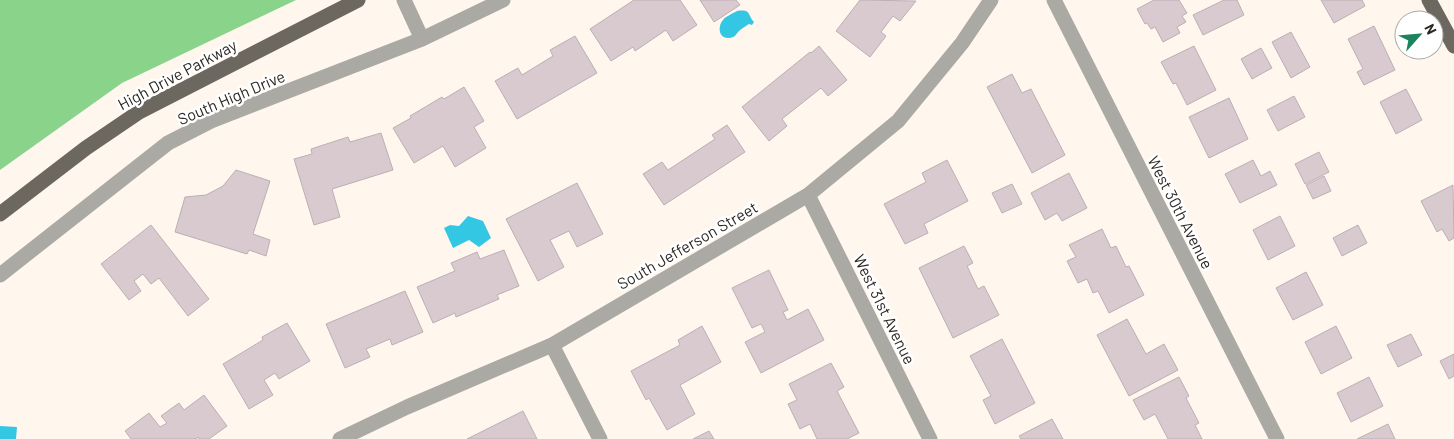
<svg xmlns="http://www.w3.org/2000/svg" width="1454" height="439" viewBox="0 0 1454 439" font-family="Barlow,sans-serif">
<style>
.forest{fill:#89d38b}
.water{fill:#34c7e4}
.building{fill:#d9cad0;stroke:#bdaeb4}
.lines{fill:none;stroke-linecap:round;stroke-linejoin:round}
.minor{stroke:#aba9a4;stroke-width:15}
.major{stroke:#6c685f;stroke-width:15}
.labels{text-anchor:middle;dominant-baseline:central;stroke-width:5;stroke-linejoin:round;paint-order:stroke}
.street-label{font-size:16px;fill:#2b2723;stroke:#fff}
</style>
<rect width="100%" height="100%" fill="#fff7ee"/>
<path class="forest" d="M0 0H296L122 83 0 170Z"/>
<path class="water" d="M737 11C752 9 747 15 754 22L752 25 749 24C746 26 742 28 739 31 736 34 735 38 729 38 719 39 717 27 723 20 726 16 732 14 737 11Z
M468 216 483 221 491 238 479 247 469 240 453 248 444 228 450 225 459 226Z
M0 426 17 427 16 439H0Z"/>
<path class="building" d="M634 0H680L697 25 673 41 666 30 635 51 633 47 611 61 590 29Z
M700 0H736L740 5 714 22Z
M860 0 916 1 900 21 893 16 881 32 886 36 870 57 836 31Z
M1154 0H1179L1187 13 1182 16 1186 22 1177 27 1180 33 1163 42 1155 27 1151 29 1147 23 1145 24 1137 9Z
M1224 0H1237L1244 15 1203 35 1193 15Z
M1321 0H1362L1365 6 1334 23Z
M1374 26 1395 70 1364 85 1357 72 1363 69 1348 39Z
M1291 32 1310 67 1291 78 1272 42Z
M575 36 597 73 517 119 495 81 518 68 522 75 553 56 550 50Z
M819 46 847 80 828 96 821 88 782 119 787 126 769 141 742 107 810 52 811 53Z
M1194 46 1216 90 1187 105 1176 83 1173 84 1161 62Z
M1261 48 1272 68 1252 79 1241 59Z
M1012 74 1022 93 1031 89 1065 155 1032 173 987 87Z
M464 87 484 121 474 127 486 148 455 167 443 146 414 163 393 128 411 118 410 116 442 97 444 99Z
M1406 89 1422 120 1396 134 1380 102Z
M1294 96 1305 117 1278 131 1267 110Z
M1229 98 1248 139 1209 158 1189 117Z
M727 125 745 152 664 205 643 174 662 162 668 170 715 139 712 135Z
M381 133 393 170 332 189 340 217 314 225 294 159 312 154 311 149 348 137 350 142Z
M1319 152 1329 172 1305 184 1295 164Z
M947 160 968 201 924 224 928 233 905 244 884 204 926 182 922 173Z
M1253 160 1261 176 1270 171 1277 185 1240 203 1225 174Z
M236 170 270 181 253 234 270 240 266 256 249 250 247 254 175 232 185 197 206 195 223 186Z
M1069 173 1087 208 1062 221 1057 213 1045 220 1031 193Z
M1324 176 1331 191 1313 199 1306 185Z
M577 183 603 234 577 247 569 231 550 240 564 267 538 281 506 219Z
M1012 184 1022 204 1002 213 992 193Z
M1453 185 1454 238 1449 241 1442 229 1437 232 1421 201Z
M1280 216 1295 246 1268 260 1253 230Z
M151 225 209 299 188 316 159 278 151 284 143 274 134 281 141 291 129 300 101 264Z
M1358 225 1367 243 1342 256 1333 238Z
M1102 229 1111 248 1116 246 1126 267 1129 266 1144 295 1109 313 1098 291 1093 293 1087 279 1078 283 1067 261 1076 257 1069 245Z
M964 246 973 263 967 266 978 289 984 286 999 315 953 338 919 268Z
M504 250 519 286 497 295 499 299 456 317 455 313 433 323 417 287 455 271 451 263 477 252 480 259Z
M769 270 788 310 783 312 787 320 808 309 824 340 761 373 745 342 765 332 761 324 752 328 732 288Z
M1306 272 1323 305 1293 320 1276 288Z
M405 291 423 332 392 345 390 339 366 349 370 357 345 368 326 324Z
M1127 319 1146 354 1164 344 1178 370 1129 396 1097 335Z
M287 323 310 361 279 379 275 373 264 380 273 395 249 409 223 364 263 340 262 337Z
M702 326 721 362 680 385 695 414 667 430 649 398 646 400 631 371 680 345 678 340Z
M1336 326 1352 358 1321 374 1305 342Z
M1411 334 1422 355 1398 367 1387 345Z
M1002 339 1035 403 995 424 983 400 991 396 970 356Z
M1454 354V376L1449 379 1440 361Z
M831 363 844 387 837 391 859 433 847 439H817L810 424 800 429 788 404 797 400 789 384Z
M1179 377 1189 396 1186 398 1199 423 1195 425 1202 439H1168L1155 414 1144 420 1133 400Z
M1369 377 1383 406 1351 422 1337 393Z
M204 395 227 426 209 439H199L198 437 196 439H131L125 431 149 413 160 427 167 423 161 416 179 403 184 410Z
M523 411 537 439H467Z
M1052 419 1063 439H1021L1019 436Z
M1388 424 1395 439H1357Z
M709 431 714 439H693Z"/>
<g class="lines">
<path class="minor" d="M404 0 422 39
M1054 0 1277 439
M808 195 930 439
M0 275 168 143 211 121 422 39 503 0
M552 345 600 439
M340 439 407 407 552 345 808 195 898 121 962 43 991 0"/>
<path class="major" d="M1429 0 1454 46
M0 214 86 148 139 112 358 0"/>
</g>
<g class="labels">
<g class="street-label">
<text transform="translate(177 74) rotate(-28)">High Drive Parkway</text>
<text transform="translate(231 97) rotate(-23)">South High Drive</text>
<text transform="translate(1181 212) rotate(63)">West 30th Avenue</text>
<text transform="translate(687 245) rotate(-30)">South Jefferson Street</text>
<text transform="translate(885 309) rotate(64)">West 31st Avenue</text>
</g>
</g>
<g transform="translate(1419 35) rotate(63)"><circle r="24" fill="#ffffff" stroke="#aaa9a7"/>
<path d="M0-4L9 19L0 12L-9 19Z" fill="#1b835e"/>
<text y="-8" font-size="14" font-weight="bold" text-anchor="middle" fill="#2b2723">N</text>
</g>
</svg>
